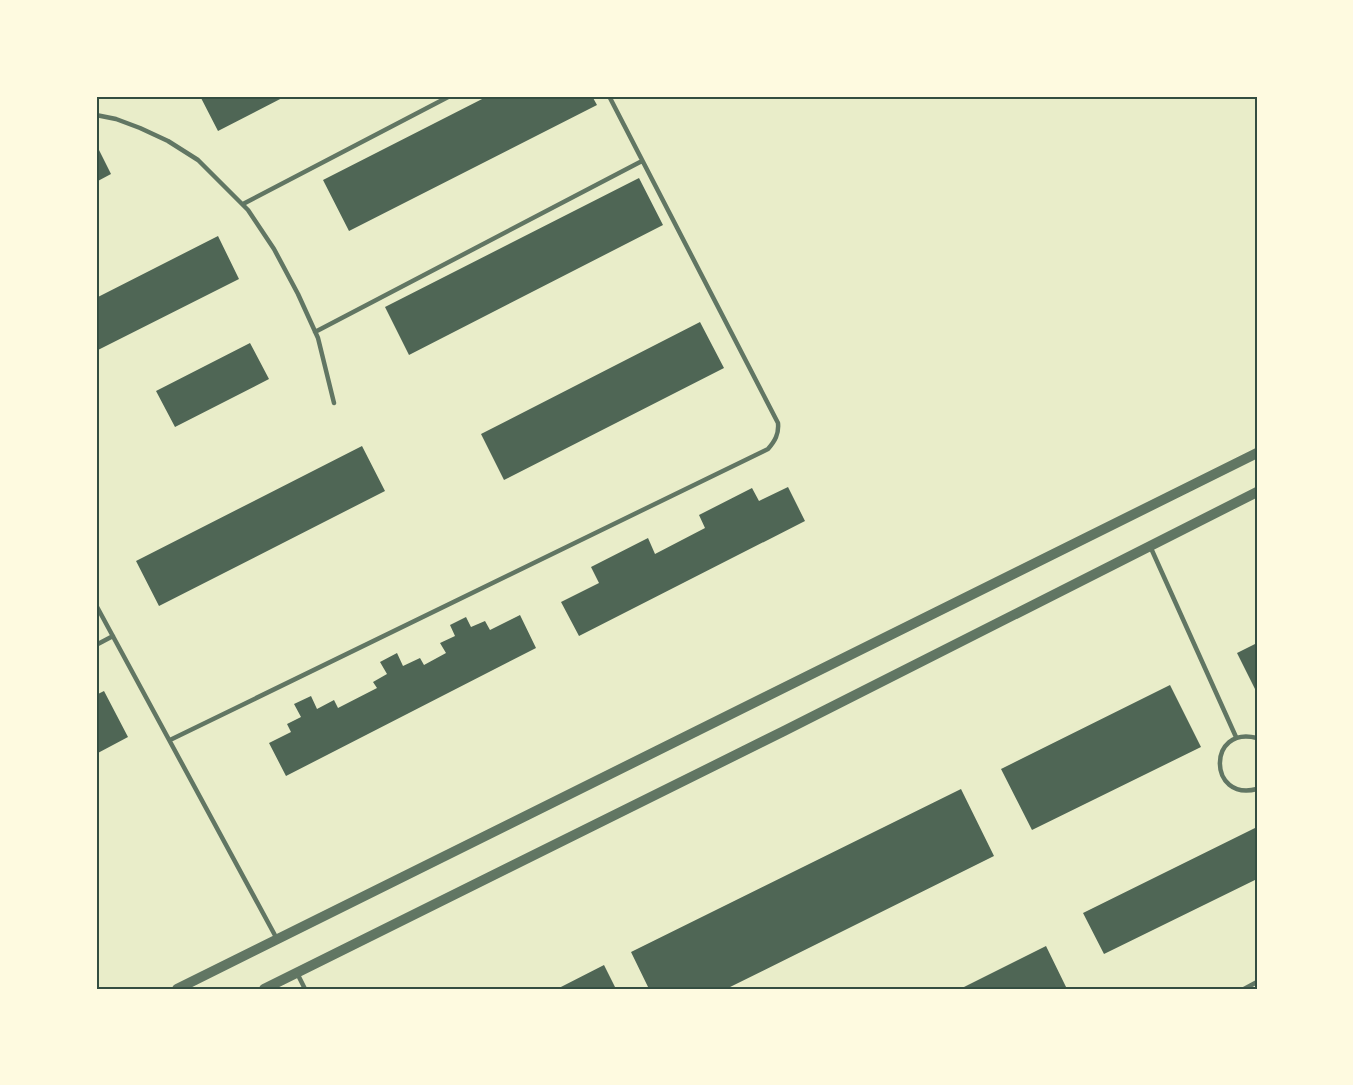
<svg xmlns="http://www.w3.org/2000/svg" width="1353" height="1085" viewBox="0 0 1353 1085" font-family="'Alegreya Sans',sans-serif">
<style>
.building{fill:#4f6655}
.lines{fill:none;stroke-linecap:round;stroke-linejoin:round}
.service{stroke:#617663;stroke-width:4.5}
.tertiary{stroke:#617663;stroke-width:10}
.neatline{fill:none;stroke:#344e41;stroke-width:2}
</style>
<rect width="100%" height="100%" fill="#e9edc9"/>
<path class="building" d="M200 96H286L218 131Z
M488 96H592L597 105 349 231 323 180Z
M96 144 111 174 96 182Z
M639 178 663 225 409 355 385 307Z
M218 236 239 279 96 351V298Z
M700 322 724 368 504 480 481 434Z
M250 343 269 379 175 427 156 391Z
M362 446 385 491 159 606 136 561Z
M788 487 805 521 579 636 561 602 599 583 591 567 648 538 655 554 705 528 699 515 752 488 759 501Z
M520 615 536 648 286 776 269 743 291 732 287 724 301 717 294 704 311 696 317 709 334 700 338 708 377 688 373 682 387 674 380 662 397 653 403 666 420 658 424 665 446 653 440 643 455 636 450 625 466 617 471 627 485 621 490 630Z
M1257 643V693L1237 653Z
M1170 685 1201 747 1032 830 1001 769Z
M104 691 128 737 96 754V695Z
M961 789 994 856 726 989H649L631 952Z
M1255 828 1257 833V879L1104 954 1083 913Z
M1046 946 1067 989H960Z
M604 965 616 989H557Z"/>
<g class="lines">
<path class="service" d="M96 115 116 119 140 128 168 141 198 160 248 210 274 249 298 294 318 338 334 403
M243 204 450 96
M315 332 642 161
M1150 546 1236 737
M96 605 277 939
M96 645 113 636
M1257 738C1207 725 1208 802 1257 789
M170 740 768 449C775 441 779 434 778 423L609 96
M297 973 305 989
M1244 989 1257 982"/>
<path class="tertiary" d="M177 989 1257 453
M264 989 784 731 1257 492"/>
</g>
<rect width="1353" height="1085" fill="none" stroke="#fefae0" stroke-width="195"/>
<rect x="98" y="98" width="1158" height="890" class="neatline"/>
</svg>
